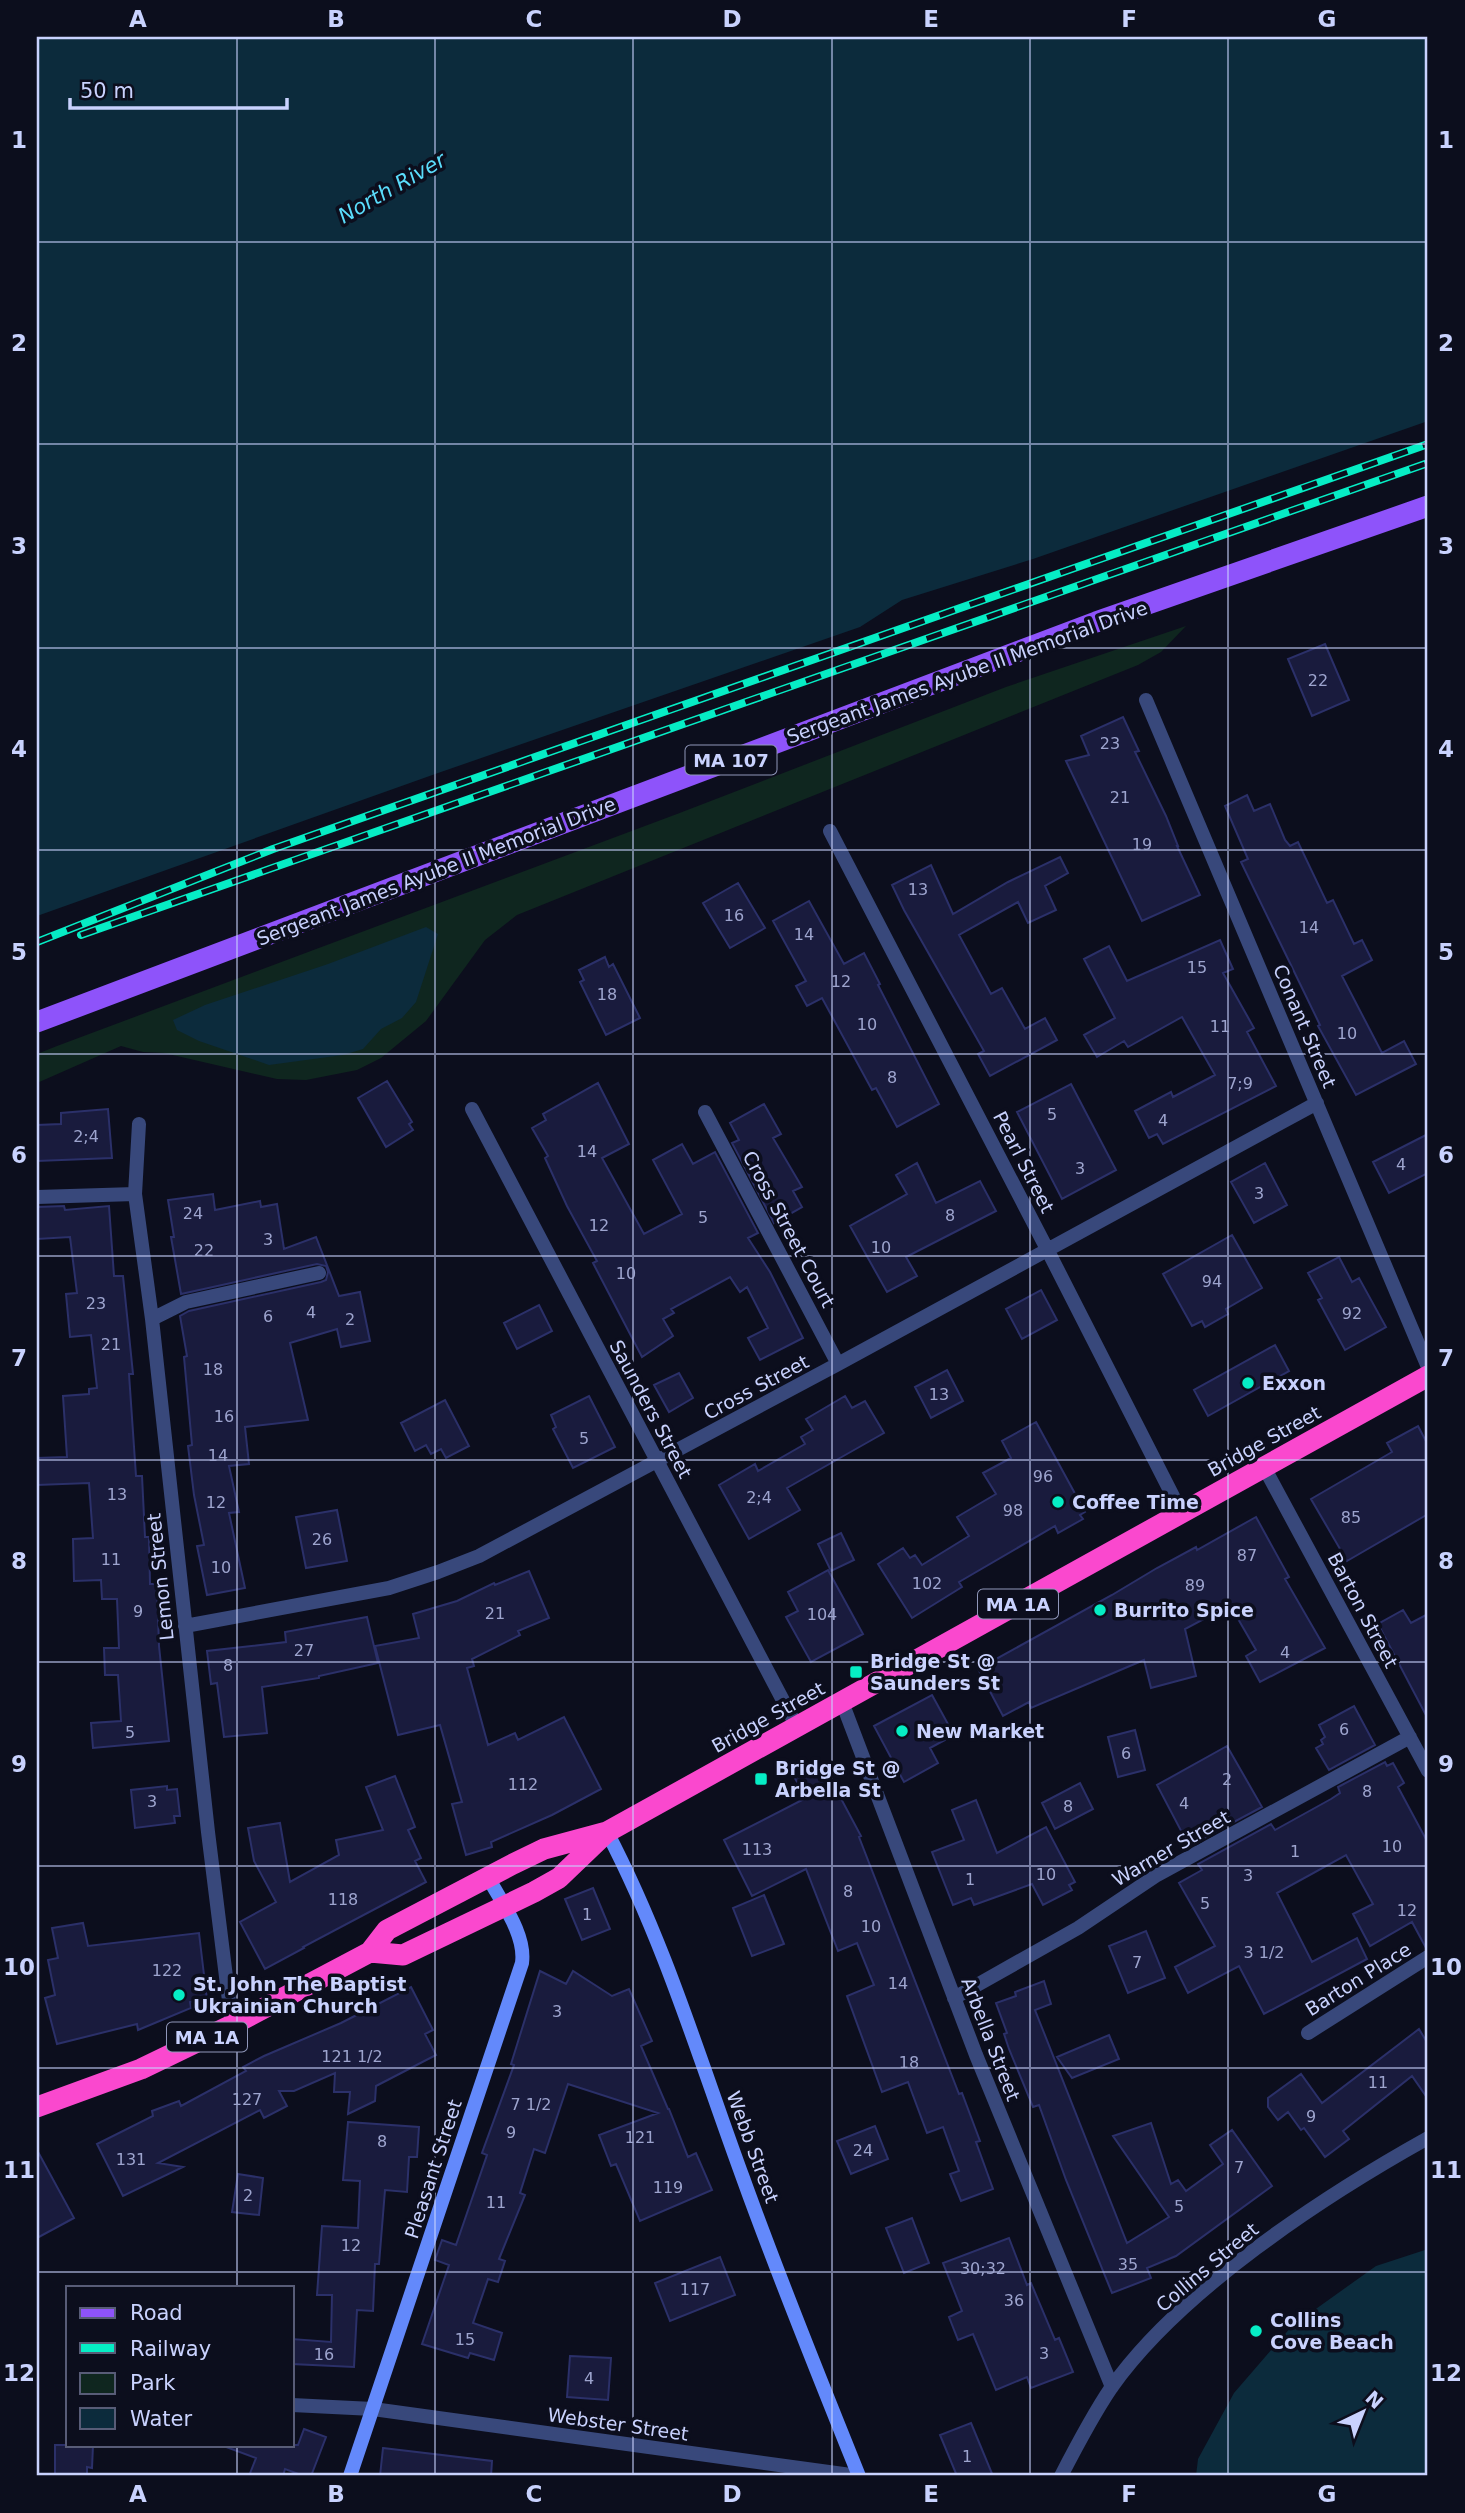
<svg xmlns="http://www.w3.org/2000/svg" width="1465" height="2513" viewBox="0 0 1465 2513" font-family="'DejaVu Sans',sans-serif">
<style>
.green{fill:#0f261f}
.water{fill:#0c2b3c}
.building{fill:#191b3d;stroke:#2b3069;stroke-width:2}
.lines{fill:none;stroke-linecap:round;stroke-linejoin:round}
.street{stroke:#38487b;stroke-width:14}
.secondary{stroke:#6389fb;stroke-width:14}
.primary{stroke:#8e53fa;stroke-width:21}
.highway{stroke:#fa48ce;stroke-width:21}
.rail-casing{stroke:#06edc5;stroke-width:8}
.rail{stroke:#0c0e1d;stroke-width:5;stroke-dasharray:16;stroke-linecap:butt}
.grid{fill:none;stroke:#c9d2fe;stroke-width:2;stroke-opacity:0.55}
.poi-dot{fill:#06edc5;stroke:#0c0e1d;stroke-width:2.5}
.labels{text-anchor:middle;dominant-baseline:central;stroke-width:7;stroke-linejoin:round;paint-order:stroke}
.number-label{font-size:16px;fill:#9da4ce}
.shield{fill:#0c0e1d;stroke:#9097ba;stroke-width:2}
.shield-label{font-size:18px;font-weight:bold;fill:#c9d2fe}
.street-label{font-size:19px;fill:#c9d2fe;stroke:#0c0e1d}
.poi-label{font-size:19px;font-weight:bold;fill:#c9d2fe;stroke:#0c0e1d;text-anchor:start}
.water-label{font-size:21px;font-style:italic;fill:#5adcfb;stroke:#0c0e1d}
.neatline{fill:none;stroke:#c9d2fe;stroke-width:2.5}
.grid-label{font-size:23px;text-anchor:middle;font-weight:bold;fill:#c9d2fe}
</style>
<rect width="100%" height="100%" fill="#0c0e1d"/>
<path class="green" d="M1186 626 1161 652 1138 665 517 915 485 940 426 1021 381 1058 357 1070 306 1080 277 1079 164 1053 143 1052 121 1046 37 1083V1054L57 1046 677 814 1006 687Z"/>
<path class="water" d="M37 37H1428V421L1033 559 902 600 860 627 438 773 37 916Z
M426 927 438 934 416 1002 402 1018 381 1029 363 1049 343 1055 269 1065 199 1041 177 1030 173 1020 205 1005 328 964Z
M1428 2249V2476H1196L1198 2459 1234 2393 1292 2326 1376 2266Z"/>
<path class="building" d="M1325 644 1349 700 1312 716 1288 659Z
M1123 717 1139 751 1135 752 1166 816 1178 846H1177L1200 895 1142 921 1066 761 1089 755 1081 736Z
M1247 795 1254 811 1270 804 1285 840 1290 846 1298 842 1327 903 1333 900 1354 944 1362 940 1372 960 1342 976 1382 1053 1404 1041 1416 1064 1356 1095 1318 1026 1320 1025 1241 862 1248 859 1225 806Z
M1060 857 1068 873 1045 886 1056 910 1028 923 1018 902 959 935 991 994 1002 988 1025 1029 1045 1018 1057 1040 990 1076 978 1054 984 1051 904 910 892 885 931 865 953 914 1008 882Z
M738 883 765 928 730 948 703 903Z
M809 901 844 964 864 953 880 984 878 985 939 1104 897 1127 876 1088 872 1090 822 998 807 1006 796 986 806 981 773 921Z
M1220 940 1233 969 1223 973 1254 1028 1247 1032 1276 1086 1163 1144 1157 1134 1149 1138 1135 1111 1171 1092 1173 1097 1215 1075 1182 1017 1128 1047 1124 1041 1097 1057 1084 1035 1115 1018 1084 959 1109 946 1127 981Z
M605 957 609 967 613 964 640 1018 606 1035 580 982 584 980 579 970Z
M387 1081 412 1122 409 1124 413 1130 386 1147 358 1098Z
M598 1083 629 1144 602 1158 644 1234 682 1214 653 1160 682 1144 693 1164 715 1152 758 1233 748 1238 770 1272 803 1338 760 1360 748 1338 768 1328 747 1287 740 1292 730 1277 671 1309 674 1313 663 1319 673 1336 642 1357 593 1263 597 1261 567 1206 545 1158 548 1156 532 1128 546 1120 543 1114Z
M1071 1084 1116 1170 1062 1199 1017 1112Z
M764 1104 781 1134 773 1138 802 1187 793 1191 802 1207 774 1223 732 1143 739 1140 730 1123Z
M108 1109 112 1158 37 1161V1125L61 1124V1113Z
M1428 1134V1173L1389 1193 1373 1162Z
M917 1163 936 1203 980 1181 996 1211 906 1257 917 1276 887 1292 850 1226 907 1194 896 1175Z
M1265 1163 1287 1205 1254 1223 1231 1182Z
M213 1194 215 1210 260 1201 261 1207 277 1204 284 1249 316 1237 339 1296 360 1292 370 1341 341 1347 337 1329 290 1343 308 1420 245 1427 249 1464 229 1466 239 1512 229 1513 245 1588 207 1595 197 1546 204 1545 194 1495 188 1446 192 1445 184 1357 187 1356 180 1316 189 1311 321 1282 326 1280 328 1272 326 1266 317 1264 181 1294 171 1237H174L168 1200Z
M64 1206 65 1210 109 1206 114 1276H123L133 1374H129L136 1476H142L145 1537H149L150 1584H157L159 1646 169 1741 93 1748 91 1723 121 1721 118 1675H105L104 1648H119L117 1599H102L101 1580 74 1581 73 1539 93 1538 89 1483 37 1485V1458L67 1457 63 1396 89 1394V1389L97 1388 91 1335 70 1337 66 1294 77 1293 70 1237 37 1239V1207Z
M1232 1235 1262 1288 1226 1309 1228 1314 1205 1327 1202 1321 1192 1326 1163 1274Z
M1339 1257 1352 1282 1359 1278 1386 1327 1345 1350 1318 1300 1322 1298 1308 1273Z
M1041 1290 1057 1320 1022 1339 1006 1309Z
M539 1305 552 1331 517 1349 504 1323Z
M1275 1345 1289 1371 1208 1416 1194 1390Z
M947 1370 963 1401 931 1418 915 1387Z
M679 1373 693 1398 669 1412 654 1385Z
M589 1396 615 1447 573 1468 553 1429 556 1427 551 1415Z
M845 1396 852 1408 865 1401 884 1433 787 1488 800 1510 749 1539 719 1485 755 1464 758 1471 805 1444 801 1437 813 1430 806 1419Z
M445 1400 469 1446 446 1458 441 1449 431 1454 426 1445 415 1451 401 1423Z
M1036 1422 1085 1512 1080 1515 1083 1519 1058 1533 1055 1526 959 1582 962 1587 912 1618 878 1564 903 1548 910 1558 915 1555 922 1565 969 1536 957 1517 996 1494 983 1473 1011 1458 1002 1441Z
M1418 1426 1428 1445V1514L1347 1561 1311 1499 1392 1452 1387 1443Z
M337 1510 347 1561 306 1568 296 1517Z
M1256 1517 1289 1577 1285 1579 1325 1648 1260 1682 1246 1656 1256 1650 1230 1605 1185 1629 1196 1676 1151 1688 1144 1660 1031 1708 1029 1702 1003 1716 978 1669 1112 1595 1157 1568 1196 1547 1197 1550Z
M841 1533 854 1560 831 1571 818 1544Z
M828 1570 863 1634 811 1662 786 1617 798 1611 788 1592Z
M529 1571 549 1618 518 1631 520 1635 472 1659 474 1666 467 1668 488 1745 515 1733 518 1740 564 1717 601 1789 552 1815 491 1842 492 1847 466 1855 452 1804 462 1802 440 1725 398 1735 375 1646 419 1638 413 1614 457 1601 494 1583 495 1585Z
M1403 1610 1411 1623 1428 1614V1719L1378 1624Z
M367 1617 378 1663 319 1676V1678L262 1687 267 1733 224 1737 217 1683 211 1684 207 1651 286 1642 285 1632Z
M932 1695 954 1735 930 1748 938 1763 904 1782 874 1726Z
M1354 1706 1375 1745 1329 1770 1316 1748 1323 1744 1321 1740 1325 1737 1319 1725Z
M1135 1730 1145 1770 1118 1777 1108 1737Z
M1227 1746 1262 1807 1189 1846 1157 1785Z
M816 1760 835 1795 838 1793 861 1836 859 1837 959 2094 962 2093 980 2141 976 2142 993 2189 961 2201 950 2174 959 2171 943 2127 927 2133 908 2082 882 2092 847 1996 874 1985 857 1943 838 1951 806 1869 752 1896 724 1840 806 1798 792 1773Z
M1385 1762 1387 1766 1393 1763 1404 1783 1398 1787 1428 1843V1947L1426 1948 1412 1922 1370 1946 1353 1914 1373 1904 1346 1855 1277 1893 1312 1962 1357 1938 1367 1959 1264 2014 1239 1966 1188 1993 1175 1967 1215 1946 1179 1883 1202 1870 1198 1864 1271 1824 1275 1830 1331 1799 1340 1793 1338 1787Z
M395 1776 415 1827 408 1830 421 1858 415 1861 426 1882 303 1947 304 1948 265 1969 240 1922 276 1902 254 1861 248 1828 280 1823 290 1882 339 1855 336 1840 383 1830 366 1787Z
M1080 1783 1093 1809 1055 1829 1042 1803Z
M167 1786V1790L177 1789 180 1816H174L175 1823 135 1828 131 1790Z
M976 1800 997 1853 1046 1827 1075 1882 1069 1885 1072 1890 1043 1905 1032 1884 974 1905 971 1898 953 1905 932 1852 964 1840 952 1810Z
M593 1888 610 1929 582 1940 565 1899Z
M764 1895 784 1944 752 1956 733 1908Z
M83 1923 88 1946 199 1933 207 2000 190 2002 191 2008 138 2030 137 2024 57 2044 45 1998 55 1995 48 1960 58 1958 52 1928Z
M1146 1931 1165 1978 1128 1993 1109 1946Z
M540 1971 566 1984 573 1971 612 1996 629 1989 652 2041 641 2046 668 2109H669L688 2157 696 2153 712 2190 640 2221 616 2164 611 2166 599 2135 658 2113 568 2084 545 2153 534 2149 520 2193 525 2195 499 2259 505 2261 498 2282 488 2279 473 2323 502 2333 494 2360 470 2353 468 2358 422 2344 449 2265 435 2260 442 2240 456 2245 487 2155 482 2153 514 2065 511 2064Z
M1044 1981 1051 2004 1035 2010 1127 2243 1169 2217 1113 2136 1151 2123 1171 2184 1178 2180 1186 2191 1223 2164 1210 2145 1232 2130 1272 2186 1176 2256 1147 2268 1151 2278 1112 2293 1066 2180 1039 2105 1033 2107 1009 2049 1004 2034 1007 2033 996 2003 1016 1996 1015 1992Z
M411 1987 433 2030 425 2034 436 2055 376 2086 375 2101 348 2114 350 2092H334L335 2073 294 2091H279L287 2106 264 2118 260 2110 158 2163 183 2167 123 2196 97 2144 153 2116 152 2111 179 2101 181 2106 246 2071 243 2067 264 2056 341 2023Z
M1419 2029 1428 2044V2099L1412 2076 1343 2131 1349 2139 1325 2157 1304 2128 1301 2130 1288 2112 1278 2120 1268 2107V2098L1301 2074 1322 2103Z
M1109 2035 1119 2059 1072 2078 1057 2057Z
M348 2122 419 2127 417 2157H409L407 2192 385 2190 379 2264H375L373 2311 357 2310 354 2367 292 2364V2339L331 2342 332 2295H317L322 2226 358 2228 360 2181 343 2180Z
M875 2126 888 2159 851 2174 837 2141Z
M37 2150 74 2218 37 2238Z
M238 2174 263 2178 259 2215 232 2212Z
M912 2218 929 2263 904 2273 886 2228Z
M1009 2238 1027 2285 1031 2283 1055 2340 1059 2338 1073 2372 1031 2388 1027 2377 996 2390 973 2334 958 2340 949 2317 962 2311 943 2263Z
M720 2257 735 2295 670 2321 655 2283Z
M570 2356 611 2358 608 2400 567 2397Z
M971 2423 993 2476H957L940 2435Z
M304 2429 326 2437 311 2476H304L285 2469 283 2476H249L256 2458 226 2447 227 2445H298Z
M55 2445H93L92 2468 87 2467V2476H55Z
M383 2448 492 2461 491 2476H380Z"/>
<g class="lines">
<path class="street" d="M1146 700 1428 1367
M830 831 1047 1249 1181 1512
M472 1109 797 1727
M705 1112 838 1364
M139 1124 135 1194 152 1319 208 1832 232 2025
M37 1197 135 1194
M152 1319 186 1302 319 1273
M1264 1467 1428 1771
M185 1626 389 1588 438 1572 479 1556 838 1364 1317 1103
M842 1702 976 2055 1112 2387
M954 1998 1078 1928 1157 1875 1410 1737
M1308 2033 1428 1957
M292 2405 373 2409 858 2476
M1061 2476C1076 2447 1092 2416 1111 2388 1180 2290 1324 2196 1428 2138"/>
<path class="secondary" d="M607 1832C665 1943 700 2061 743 2178 779 2278 819 2377 859 2476
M350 2476 522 1963C526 1934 501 1902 488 1877"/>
<path class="primary" d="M37 1022 1096 622 1428 506"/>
<path class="highway" d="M370 1952 403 1955 534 1892 559 1878 606 1833
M37 2107 141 2069 232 2025 370 1952 387 1930 513 1864 544 1849 607 1832 1428 1376"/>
<defs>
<path id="rail" d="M81 935 1428 463
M37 942 273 849 1428 444"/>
</defs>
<use href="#rail" class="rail-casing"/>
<use href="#rail" class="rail"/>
</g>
<path class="grid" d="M237 37V2287M435 37V2476M633 37V2476M832 37V2476M1030 37V2476M1228 37V2476M37 242H1428M37 444H1428M37 648H1428M37 850H1428M37 1054H1428M37 1256H1428M37 1460H1428M37 1662H1428M37 1866H1428M37 2068H1428M37 2272H1428M237 2445V2476"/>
<g class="poi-dot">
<circle cx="1248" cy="1383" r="7"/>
<circle cx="1058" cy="1502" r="7"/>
<circle cx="1100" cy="1610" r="7"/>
<rect x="849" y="1665" width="14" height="14" rx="3.5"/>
<circle cx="902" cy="1731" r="7"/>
<rect x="754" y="1772" width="14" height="14" rx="3.5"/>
<circle cx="179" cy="1995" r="7"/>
<circle cx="1256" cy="2331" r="7"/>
</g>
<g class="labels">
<g class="number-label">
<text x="1318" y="680">22</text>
<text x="1110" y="743">23</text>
<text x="1120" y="797">21</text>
<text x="1142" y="844">19</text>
<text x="918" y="889">13</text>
<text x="734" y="915">16</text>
<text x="1309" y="927">14</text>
<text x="804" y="934">14</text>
<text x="1197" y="967">15</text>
<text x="841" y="981">12</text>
<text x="607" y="994">18</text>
<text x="867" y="1024">10</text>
<text x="1220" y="1026">11</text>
<text x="1347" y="1033">10</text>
<text x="892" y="1077">8</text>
<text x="1240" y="1083">7;9</text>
<text x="1052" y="1114">5</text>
<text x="1163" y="1120">4</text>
<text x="86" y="1136">2;4</text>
<text x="587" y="1151">14</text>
<text x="1401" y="1164">4</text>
<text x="1080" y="1168">3</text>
<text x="1259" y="1193">3</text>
<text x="193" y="1213">24</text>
<text x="950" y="1215">8</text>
<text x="703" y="1217">5</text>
<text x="599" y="1225">12</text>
<text x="268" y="1239">3</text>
<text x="881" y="1247">10</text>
<text x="204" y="1250">22</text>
<text x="626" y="1273">10</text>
<text x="1212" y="1281">94</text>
<text x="96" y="1303">23</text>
<text x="311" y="1312">4</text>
<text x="1352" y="1313">92</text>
<text x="268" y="1316">6</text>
<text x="350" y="1319">2</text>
<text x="111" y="1344">21</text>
<text x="213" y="1369">18</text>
<text x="939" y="1394">13</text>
<text x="224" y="1416">16</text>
<text x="584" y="1438">5</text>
<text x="218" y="1455">14</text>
<text x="1043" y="1476">96</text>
<text x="117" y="1494">13</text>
<text x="759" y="1497">2;4</text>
<text x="216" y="1502">12</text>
<text x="1013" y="1510">98</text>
<text x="1351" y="1517">85</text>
<text x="322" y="1539">26</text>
<text x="1247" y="1555">87</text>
<text x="111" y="1559">11</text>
<text x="221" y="1567">10</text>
<text x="927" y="1583">102</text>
<text x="1195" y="1585">89</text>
<text x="138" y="1611">9</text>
<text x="495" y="1613">21</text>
<text x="822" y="1614">104</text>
<text x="304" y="1650">27</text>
<text x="1285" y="1652">4</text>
<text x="228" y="1665">8</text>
<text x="1344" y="1729">6</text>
<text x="130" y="1732">5</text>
<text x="1126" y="1753">6</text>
<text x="1227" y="1779">2</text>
<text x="523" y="1784">112</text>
<text x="1367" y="1791">8</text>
<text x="152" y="1801">3</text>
<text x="1184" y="1803">4</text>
<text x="1068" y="1806">8</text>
<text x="1392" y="1846">10</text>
<text x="757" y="1849">113</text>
<text x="1295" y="1851">1</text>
<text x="1046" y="1874">10</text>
<text x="1248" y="1875">3</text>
<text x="970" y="1879">1</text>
<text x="848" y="1891">8</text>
<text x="343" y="1899">118</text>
<text x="1205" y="1903">5</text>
<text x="1407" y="1910">12</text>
<text x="587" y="1914">1</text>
<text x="871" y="1926">10</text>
<text x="1264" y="1952">3 1/2</text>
<text x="1137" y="1962">7</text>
<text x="167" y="1970">122</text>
<text x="898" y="1983">14</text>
<text x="557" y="2011">3</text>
<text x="352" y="2056">121 1/2</text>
<text x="909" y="2062">18</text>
<text x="1378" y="2082">11</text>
<text x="247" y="2099">127</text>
<text x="531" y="2104">7 1/2</text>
<text x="1311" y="2116">9</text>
<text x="511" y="2132">9</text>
<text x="640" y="2137">121</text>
<text x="382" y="2141">8</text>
<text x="863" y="2150">24</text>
<text x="131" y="2159">131</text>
<text x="1239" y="2167">7</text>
<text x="668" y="2187">119</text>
<text x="248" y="2195">2</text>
<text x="496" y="2202">11</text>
<text x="1179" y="2206">5</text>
<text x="351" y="2245">12</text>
<text x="1128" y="2264">35</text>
<text x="983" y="2268">30;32</text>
<text x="695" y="2289">117</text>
<text x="1014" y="2300">36</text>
<text x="465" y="2339">15</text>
<text x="1044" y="2353">3</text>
<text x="324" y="2354">16</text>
<text x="589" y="2378">4</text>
<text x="967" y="2456">1</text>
</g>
<g class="shield">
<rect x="685.5" y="745.5" width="91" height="29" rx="5"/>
<rect x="978" y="1589.5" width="80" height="29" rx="5"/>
<rect x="167" y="2022.5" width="80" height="29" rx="5"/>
</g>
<g class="shield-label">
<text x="731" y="760">MA 107</text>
<text x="1018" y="1604">MA 1A</text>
<text x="207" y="2037">MA 1A</text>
</g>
<g class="street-label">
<text transform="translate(967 672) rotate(-20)">Sergeant James Ayube II Memorial Drive</text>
<text transform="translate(436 871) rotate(-21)">Sergeant James Ayube II Memorial Drive</text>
<text transform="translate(1305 1026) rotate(67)">Conant Street</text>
<text transform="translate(1024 1162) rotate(63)">Pearl Street</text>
<text transform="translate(789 1229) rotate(62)">Cross Street Court</text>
<text transform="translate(756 1387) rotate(-28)">Cross Street</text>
<text transform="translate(651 1409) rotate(62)">Saunders Street</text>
<text transform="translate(1264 1441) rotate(-29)">Bridge Street</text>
<text transform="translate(160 1577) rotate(-96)">Lemon Street</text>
<text transform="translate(1363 1610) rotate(62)">Barton Street</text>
<text transform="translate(768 1717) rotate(-29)">Bridge Street</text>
<text transform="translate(1171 1848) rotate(-30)">Warner Street</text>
<text transform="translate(1358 1979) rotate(-32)">Barton Place</text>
<text transform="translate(991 2039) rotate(69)">Arbella Street</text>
<text transform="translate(753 2147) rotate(70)">Webb Street</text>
<text transform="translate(433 2169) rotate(-72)">Pleasant Street</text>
<text transform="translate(1207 2267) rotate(-40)">Collins Street</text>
<text transform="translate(618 2424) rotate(8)">Webster Street</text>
</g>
<g class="poi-label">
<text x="1262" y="1383">Exxon</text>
<text x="1072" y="1502">Coffee Time</text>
<text x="1114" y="1610">Burrito Spice</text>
<text x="870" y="1661">Bridge St @<tspan x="870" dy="22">Saunders St</tspan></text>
<text x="916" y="1731">New Market</text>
<text x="775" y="1768">Bridge St @<tspan x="775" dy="22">Arbella St</tspan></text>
<text x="193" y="1984">St. John The Baptist<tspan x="193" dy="22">Ukrainian Church</tspan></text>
<text x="1270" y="2320">Collins<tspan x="1270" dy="22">Cove Beach</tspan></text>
</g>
<g class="water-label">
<text transform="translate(392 188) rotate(-30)">North River</text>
</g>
</g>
<rect width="1465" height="2513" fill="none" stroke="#0c0e1d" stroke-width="77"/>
<rect x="66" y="2286" width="228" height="161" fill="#0c0e1d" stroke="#585c77" stroke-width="2"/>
<rect x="80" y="2308" width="35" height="10" fill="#8e53fa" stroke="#585c77" stroke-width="2"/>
<text x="130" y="2320" font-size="21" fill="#c9d2fe">Road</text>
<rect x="80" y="2343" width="35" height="10" fill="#06edc5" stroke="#585c77" stroke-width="2"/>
<text x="130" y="2356" font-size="21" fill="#c9d2fe">Railway</text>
<rect x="80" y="2373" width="35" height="21" fill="#0f261f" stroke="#585c77" stroke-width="2"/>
<text x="130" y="2390" font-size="21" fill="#c9d2fe">Park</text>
<rect x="80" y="2408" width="35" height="21" fill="#0c2b3c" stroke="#585c77" stroke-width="2"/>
<text x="130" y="2426" font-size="21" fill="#c9d2fe">Water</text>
<g transform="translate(1363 2412) rotate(43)" stroke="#0c0e1d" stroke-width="5" paint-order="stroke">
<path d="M0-5L12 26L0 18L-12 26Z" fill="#c9d2fe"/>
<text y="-10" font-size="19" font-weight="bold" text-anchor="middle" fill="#c9d2fe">N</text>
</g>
<path d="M70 98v10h217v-10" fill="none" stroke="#c9d2fe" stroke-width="3.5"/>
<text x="80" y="98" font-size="21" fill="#c9d2fe" stroke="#0c0e1d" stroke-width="5" paint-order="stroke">50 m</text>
<rect x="38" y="38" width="1388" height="2436" class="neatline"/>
<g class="grid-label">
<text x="138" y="27">A</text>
<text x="336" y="27">B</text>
<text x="534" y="27">C</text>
<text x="732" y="27">D</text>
<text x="931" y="27">E</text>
<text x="1129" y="27">F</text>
<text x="1327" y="27">G</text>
<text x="19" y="148">1</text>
<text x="1446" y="148">1</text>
<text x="19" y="351">2</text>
<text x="1446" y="351">2</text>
<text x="19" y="554">3</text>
<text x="1446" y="554">3</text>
<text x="19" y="757">4</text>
<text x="1446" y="757">4</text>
<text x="19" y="960">5</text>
<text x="1446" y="960">5</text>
<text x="19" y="1163">6</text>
<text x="1446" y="1163">6</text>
<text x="19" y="1366">7</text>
<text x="1446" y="1366">7</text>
<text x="19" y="1569">8</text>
<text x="1446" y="1569">8</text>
<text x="19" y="1772">9</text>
<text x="1446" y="1772">9</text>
<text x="19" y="1975">10</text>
<text x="1446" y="1975">10</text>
<text x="19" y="2178">11</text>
<text x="1446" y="2178">11</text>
<text x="19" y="2381">12</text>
<text x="1446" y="2381">12</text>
<text x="138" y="2502">A</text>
<text x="336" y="2502">B</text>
<text x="534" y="2502">C</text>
<text x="732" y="2502">D</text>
<text x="931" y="2502">E</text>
<text x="1129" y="2502">F</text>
<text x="1327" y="2502">G</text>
</g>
</svg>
